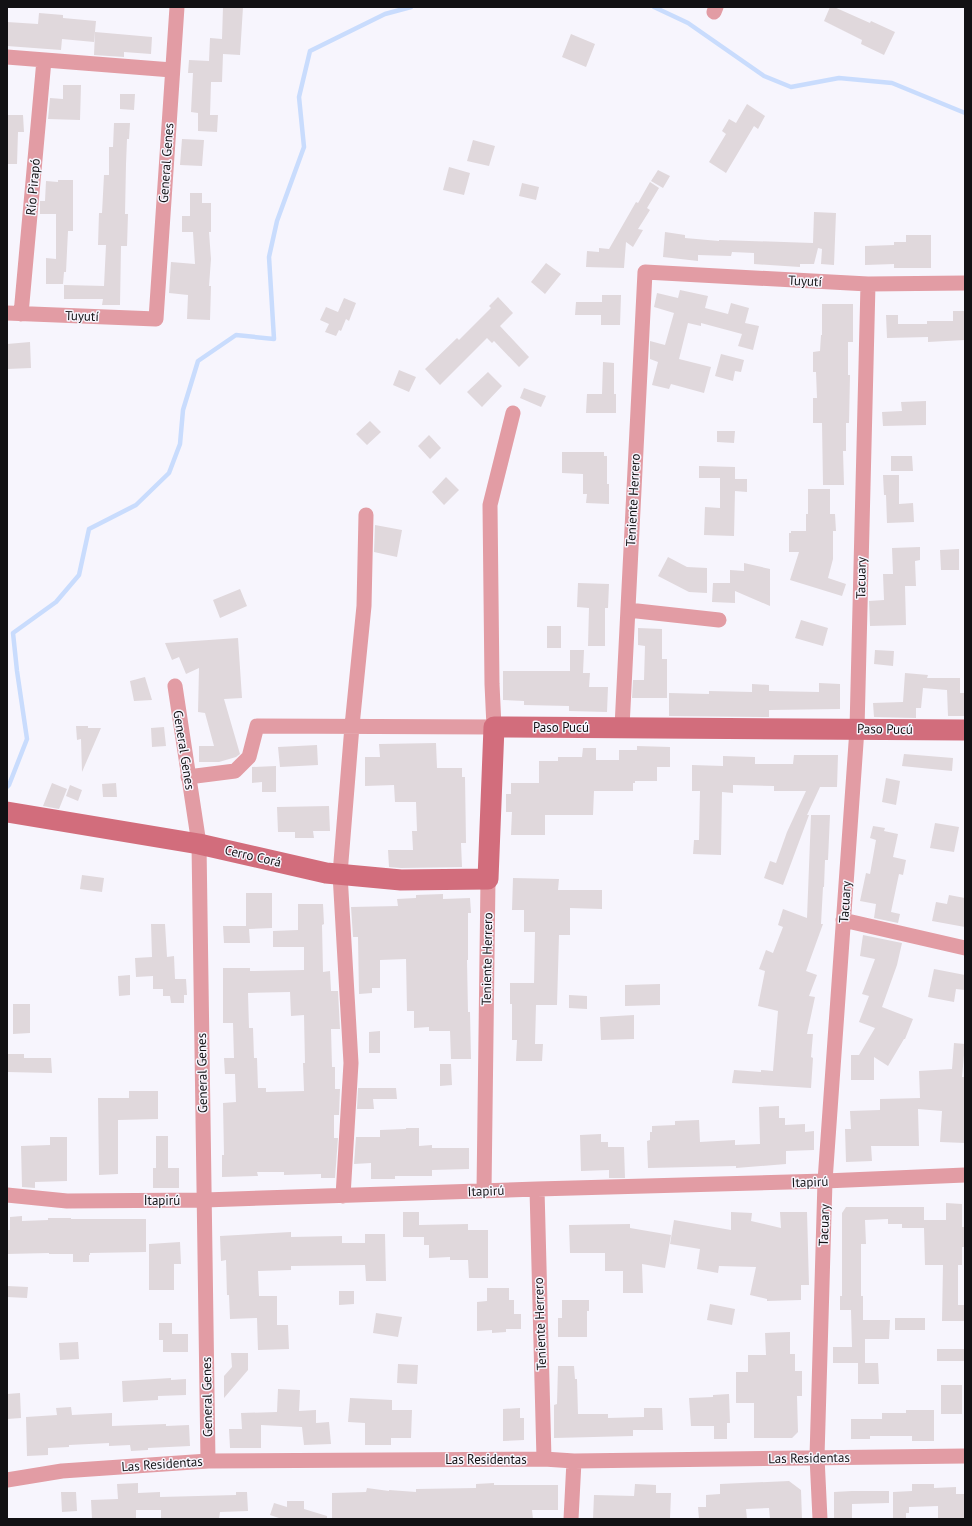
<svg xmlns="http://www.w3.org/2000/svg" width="972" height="1526" viewBox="0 0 972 1526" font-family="'PT Sans',sans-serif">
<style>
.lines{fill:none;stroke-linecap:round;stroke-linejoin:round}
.stream{stroke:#c9dcfd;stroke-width:4.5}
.building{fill:#e0d8dc;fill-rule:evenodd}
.minor{stroke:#e29ca4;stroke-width:15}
.secondary{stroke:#d26d7c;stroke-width:21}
.labels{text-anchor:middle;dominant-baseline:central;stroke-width:3;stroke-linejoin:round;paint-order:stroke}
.street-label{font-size:13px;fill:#121114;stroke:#f7f5fd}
</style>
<rect width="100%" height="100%" fill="#f7f5fd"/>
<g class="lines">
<path class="stream" d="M654 7 688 23 764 76 791 87 839 78 892 83 965 113
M7 787 9 785 27 739 17 671 13 633 56 602 79 575 89 529 136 505 169 473 180 444 183 410 198 361 236 335 274 339 269 257 277 221 304 147 299 97 310 51 385 14 411 7"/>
</g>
<path class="building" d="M223 7H243L240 55 223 54 222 82H211L210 115H218L217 132 198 131V113L191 112 193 73H188L189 60 209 61 210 38 222 39Z
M830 7H834L870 23 871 21 895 32 884 55 861 44 862 40 824 21Z
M39 13 63 15V18L96 21 94 42 62 39 61 50 7 46V22L38 24Z
M95 32 152 37 151 54 124 52V57L94 55Z
M571 34 595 44 586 67 562 57Z
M63 85H81L80 120 48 119 50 98 63 99Z
M120 94H135L134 110 120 109Z
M747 104 765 116 758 129 754 126 726 173 709 162 726 134 722 131 729 119 736 123Z
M7 115H23L24 132H18L17 164H7Z
M114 123H130L129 139H127L126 164 125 214H128L127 246H121L120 305H102L103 299H64V285L104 286 106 245H98L99 213H102L104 175H109V147H113Z
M182 139 204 140 202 166 180 165Z
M473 140 495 146 489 166 467 161Z
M449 167 470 173 464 195 443 190Z
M658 170 670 176 663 188 651 181Z
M58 180H73V231H68L66 272H64L63 284H46V258L56 259V214H40V201H45L46 181 58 182Z
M650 182 659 188 647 208 650 210 638 229 643 230 633 247 626 242 624 268 586 267 587 251 599 252V248L609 249 636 202 638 203Z
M522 183 539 187 536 200 519 196Z
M190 193H202V203H211V232H209L211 259 209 286H211L210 320 187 319 188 295 169 293 171 262 195 264 193 232H182V216H190Z
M814 212 836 213 834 265 821 264 822 249 818 248 814 264H800V267L754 264V253L732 252 731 256 698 255V261L663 257 665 232 685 235V238L719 241V240L813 243Z
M906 235H931V268H894V264L865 265V246L894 245V242H906Z
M546 263 561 274 545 294 531 282Z
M680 290 708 296 705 308 728 314 731 303 749 308 745 323 759 326 753 350 738 346 742 334 701 323V326L688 323 679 359 711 367 704 393 671 384 669 389 652 385 658 362 650 359V341L665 345 674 313 654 307 657 293 678 298Z
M602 295H621L620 325H601V315H575L576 302H602Z
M498 297 513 313 500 326 529 357 519 367 494 341 492 343 487 338 440 385 425 369 457 338 459 340 491 308 489 306Z
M344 298 356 303 349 321 346 319 341 331 339 330 336 336 325 332 329 324 320 320 326 307 338 312Z
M822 304H853V342H848V375H850L849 423H846V451H843L844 485H823L822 423H813V398H817L816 372H813V352L820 351 821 335H822Z
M953 311H965V340L928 342V337L887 338 886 315H898V324H927V321H953Z
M30 342 31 368 7 369V344Z
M721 354 744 360 741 372 735 371 733 381 715 376Z
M603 362 614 363V394H616V413H586L587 394H602Z
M399 370 416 377 409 392 393 385Z
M488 372 502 386 482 407 467 392Z
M524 388 546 396 541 407 520 398Z
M926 401V425L883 426 882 412 902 411 901 402Z
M370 421 381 432 367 445 356 434Z
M717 431H735L734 443 717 442Z
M429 435 441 448 430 459 418 446Z
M562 452H604V456H607V484H609V504L586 503 587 494H583V474L562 473Z
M891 456H912L913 471H891Z
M699 466 735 467V479H747V492L735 491 734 536 704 535 705 507 720 508V478H699Z
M883 475H899V504L913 503 914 522 887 523 886 495H884Z
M446 477 459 490 444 505 432 492Z
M808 489H830V514H835L836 531H833V559L828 578 846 584 842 596 790 580 799 552H789V533H791V531H806V514H808Z
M375 525 402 530 397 557 374 552Z
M920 547V560L915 561 916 586H905L906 625 870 626 869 601 884 600 883 574H893L892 548Z
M959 549V570H941L940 550Z
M668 557 687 567 707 568V593L689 592 658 576Z
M744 563 770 569V606L735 591V603L712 602 713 583H730V570L744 571Z
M578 583 609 584 608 608H605V646H588L589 608 577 607Z
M240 589 247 606 220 618 213 600Z
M801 620 828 628 823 646 795 638Z
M547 626H561V648H547Z
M638 628 662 629V659H667V698H632L633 680H644L645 646 638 645Z
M238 638 242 698 224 699 240 754 236 757 219 762H199V746H214L205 713 198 712 199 668 186 674 179 657 172 660 165 643Z
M570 650H584L583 673H590L589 687H608L607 712 569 711V706L524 705V701L503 700V671H570Z
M875 650 894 651 893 666 874 664Z
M905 673 928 675 927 678H960V693H965V716H948L947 690 923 688 921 708H916V718L874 717 873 703 903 702Z
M145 677 152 700 134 701 130 681Z
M819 683 840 684V709L769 710V717L669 716V693L709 694V691L752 692V684L769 685V691L819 692Z
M76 726H88V728H101L82 772 81 739 77 740Z
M164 727 166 746 152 747 151 728Z
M436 743 437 768H462V777H465L466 843H461L462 867 401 868 389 867 388 850H413L412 831H417L416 802H395L394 785 365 786V757H380L379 744Z
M317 745 318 765 280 767 278 747Z
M637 746 670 747V767H657V781H635V783H633V791H594L593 815H545V835H511L512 812H506V794H511V783H539V761H558V757H582L583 748H596V760H619V750H637Z
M904 754 953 758 952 771 902 766Z
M794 755H838L837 787H820L807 815H809L783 885 764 878 770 861 776 863 787 832 806 791H774V786L733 785V793L722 792 721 855 693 854 694 840H699L700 791H692V765L723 766V756L755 757V764H793Z
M276 766V792H262V782L252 783V767Z
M886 778 900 781 896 805 882 802Z
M52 783 67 789 59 809 43 806Z
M116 783 117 797H103L102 784Z
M70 785 82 790 78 801 66 796Z
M329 806 330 831H313L314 838H295V832H278L277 807Z
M811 815H830L828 860H825L824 887H823L821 924H823L806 971 817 975 809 996 815 997 807 1034H813L811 1057 813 1058 811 1088 732 1083 734 1070 761 1072V1070L773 1071 778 1011 758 1006 765 971 759 969 766 950 773 953 783 927 778 925 783 909 807 918Z
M935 823 959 827 954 852 930 848Z
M873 826 885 828 884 831 898 834 893 857 906 860 903 875 899 874 891 912 900 914 898 923 874 918 876 904 860 901 866 873 870 874 876 840 870 838Z
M82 875 104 878 102 892 80 889Z
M513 878 559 879 558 890H602V909L570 908V935H559L557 1005H536L535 1044H543L542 1061H516L517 1040H512V1004H510V983H534L535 932H524V910H512Z
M246 893H272V928L249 929 250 943H224L223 926H246Z
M443 894V899L470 898 471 913H468V960H467L468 1012H470L471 1059H451L450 1031H429V1027L414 1028V1011H407L406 959 380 960V988H372V993L359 994 358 937H353L351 907 398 906 397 899 416 898V895Z
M949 895 965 898V927L932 921 936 902 947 904Z
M298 904H323L324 924 322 925 323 972 330 971 331 991H338L340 1029H331L332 1067H335V1089H340L339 1115H334V1138H338L335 1178H321V1174L284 1175V1172H257L258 1176 222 1177V1155H224L223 1103 236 1102 235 1074H225L224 1058H234L233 1023H223V968H250V971L304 970V947H273V931L298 930ZM290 992 291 1016 304 1015 305 1063H303L304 1091 266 1092V1088H258L257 1058H254L253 1028H249L248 993Z
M151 924H165L167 957 174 956 175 979H186L187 995H184V1003H171L170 996H163V989H153V976L136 977 135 958 152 957Z
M863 935 902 943 897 965 882 1007 913 1019 905 1039H904L888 1066 874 1057V1080H851V1055H859L875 1028 859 1022 869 996 862 994 875 959 860 956Z
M934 969 965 975V990L956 989 954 1002 928 997Z
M130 975V995L119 996 118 976Z
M660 984V1005L625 1006V985Z
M569 995 587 996V1009L569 1008Z
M13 1004H30V1033L13 1034Z
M634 1015V1039L601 1040 600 1017Z
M380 1031V1053H369V1032Z
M954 1043 965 1044 962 1077H965V1143L940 1142 942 1111 918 1109 919 1146H871L872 1161 846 1162 845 1129H851L850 1111 880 1110V1099L920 1098 919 1071 952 1069Z
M7 1054H24V1058H51L52 1073 7 1072Z
M440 1064H451L452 1085 440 1086Z
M358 1088H396L397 1099H373L374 1109H357Z
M129 1091H158V1119L118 1120V1174L99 1175 98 1098H129Z
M779 1106V1118H785V1125L805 1124V1132L814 1131V1150L786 1151V1164L736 1168V1166L648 1168 647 1141 650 1140V1132H652V1126L675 1125V1121L699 1120 700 1142 735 1140V1145L760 1144 759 1107Z
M406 1128H419V1146L432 1145V1148H469V1169L432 1170V1176H395V1179H371V1163L354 1164 356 1137H380V1130L406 1129Z
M601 1134V1142H608V1147H624L625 1178H609V1170L581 1171 580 1135Z
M156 1136H168V1168H179V1188H153V1168H156Z
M50 1137H67V1181L35 1182V1188L22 1187 21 1146 50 1145Z
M946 1203 962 1204V1227H965V1247H962V1265H958V1305H965V1321H942L943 1265H925L924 1228H902V1224H888V1219L865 1220 866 1244H861V1296H863V1320H890L889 1339H865V1363H878L879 1384H858V1363H833V1347H852L851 1310H840V1296H842V1213L846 1207H924V1224V1220H946Z
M403 1212H419V1225L468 1224V1230H488V1278H469L468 1260H450V1257L429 1258V1245H424V1237H403Z
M731 1212 752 1213 751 1221 781 1228 780 1212H807L809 1285H801V1300L767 1301V1299L750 1295 756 1267 719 1266 718 1273 697 1269 700 1249 670 1244 674 1220 731 1230Z
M22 1216V1221L48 1220V1218H71V1219H146V1252L90 1253V1255H89V1262H73V1254H49V1253L7 1254V1230H10V1217Z
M630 1224V1228L671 1235 665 1268 642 1264 643 1293H623V1271H605V1253H570L569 1225Z
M291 1232V1237L342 1236V1243H365V1234H385L386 1281H366L365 1265 291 1266V1270L258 1271 259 1296H277V1325H288L289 1349 258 1350 257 1318 230 1319 229 1295H227L226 1260 221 1261 220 1236Z
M180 1242 181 1264H174V1290H149V1244Z
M7 1286 28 1287 27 1298 7 1297Z
M487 1288H509V1300H514V1314H521V1329H506V1332L492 1333V1330L477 1331V1302L487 1301Z
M339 1291H354V1304L339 1305Z
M562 1300H589V1311H587V1337H558V1318H562Z
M710 1304 735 1309 732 1325 707 1320Z
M376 1313 402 1317 398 1337 373 1333Z
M895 1318H925V1330H895Z
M159 1323H172V1334H188V1352H163V1340H159Z
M790 1332V1354H795V1371H802V1396H797L798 1432 792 1438H754V1403H736V1372H748V1355H766L765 1333Z
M78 1342 79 1359 60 1360 59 1343Z
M937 1349H965V1361H937Z
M231 1353H248V1370L224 1398V1376L232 1367Z
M398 1364 418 1365 417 1384 397 1383Z
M558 1366H574L575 1379H577L578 1414H608V1418L644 1417V1408H662L663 1430H633V1436L554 1438V1405L557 1404Z
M171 1378V1380L186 1379V1395L158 1396V1400L123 1402 122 1381Z
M941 1385H962V1414H941Z
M278 1389 300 1390 299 1411 316 1410V1423L329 1422 331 1444 304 1445 302 1427 261 1425V1448H230L229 1429H242L241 1413 277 1412Z
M20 1393 21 1418 7 1419V1394Z
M729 1394 730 1423H727V1439H714V1426H691L689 1398 713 1397V1395Z
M350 1398 392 1400V1410H412L411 1438H391V1445H365V1423L348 1422Z
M71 1407 72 1415 112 1413V1426L166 1424V1426L189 1425 190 1446 148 1448V1450L131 1451 130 1445 109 1446V1443L69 1445V1447L48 1448V1455L27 1456 26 1417 57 1415 56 1408Z
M520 1408V1418H524V1440L503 1441V1409Z
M906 1410H934V1441H912V1436H870V1439H851V1419H882V1413H906Z
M789 1481 801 1490 802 1519H770L769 1508 746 1509 747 1519H699L698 1507H706V1495L720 1494V1484Z
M138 1483V1493L160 1492V1497L236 1495V1492H247L248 1511 220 1512 219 1519H161V1510H136V1519H92L91 1500 118 1499 117 1484Z
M494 1483V1485H558V1510H532L533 1519H332V1493L366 1492 367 1488 389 1491V1490L416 1492V1489L476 1488V1484Z
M635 1484 656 1485V1493H671L670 1519H593L594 1495 634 1496Z
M912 1484H934V1488L956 1487V1494H965V1519H938V1506L909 1507V1513H906V1519H893V1492L912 1491Z
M852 1491H889V1503L852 1504V1519H834V1492Z
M61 1492H76L77 1511 62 1512Z
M287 1501H304V1509L327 1516V1519H282L270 1515 274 1503 287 1507Z"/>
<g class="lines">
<path class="minor" d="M714 12 716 7
M7 57 172 70
M7 313 156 319 177 7
M21 314 44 60
M628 610 719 620
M175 686 199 844 208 1461
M622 727 645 272 868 284 965 283
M188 777 235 771 249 757 257 726 494 727 492 684 490 505 513 413
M843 920 965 948
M537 1189 544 1459
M484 1191 488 879
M7 1195 67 1201 204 1200 537 1189 825 1181 965 1175
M343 1196 351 1063 340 874 352 726 364 606 366 515
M7 1480 62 1471 208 1461 544 1459 574 1461 965 1456
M571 1519 574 1461
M820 1519 817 1457 825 1181 857 729 868 284"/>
<path class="secondary" d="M7 812 199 844 326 873 401 880 488 879 494 727 965 730"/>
</g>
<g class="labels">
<g class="street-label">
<text transform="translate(166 163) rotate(-86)">General Genes</text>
<text transform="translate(33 187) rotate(-85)">Río Pirapó</text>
<text transform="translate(805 281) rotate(3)">Tuyutí</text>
<text transform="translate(82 316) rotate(2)">Tuyutí</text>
<text transform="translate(633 500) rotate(-87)">Teniente Herrero</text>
<text transform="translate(861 578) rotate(-89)">Tacuary</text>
<text x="561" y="727">Paso Pucú</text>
<text transform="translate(885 729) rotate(1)">Paso Pucú</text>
<text transform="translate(184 750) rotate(81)">General Genes</text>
<text transform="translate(253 856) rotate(13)">Cerro Corá</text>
<text transform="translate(845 902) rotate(-86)">Tacuary</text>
<text transform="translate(487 959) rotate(-89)">Teniente Herrero</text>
<text transform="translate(202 1073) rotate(-91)">General Genes</text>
<text transform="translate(810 1182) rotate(-2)">Itapirú</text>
<text transform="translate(486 1191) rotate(-2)">Itapirú</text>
<text x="162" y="1200">Itapirú</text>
<text transform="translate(824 1225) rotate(-88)">Tacuary</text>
<text transform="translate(540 1324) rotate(-92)">Teniente Herrero</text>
<text transform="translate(207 1397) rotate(-91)">General Genes</text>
<text transform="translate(809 1458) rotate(-1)">Las Residentas</text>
<text x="486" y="1459">Las Residentas</text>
<text transform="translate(162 1464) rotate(-4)">Las Residentas</text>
</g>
</g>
<rect width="972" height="1526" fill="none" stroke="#121114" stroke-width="16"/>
</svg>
